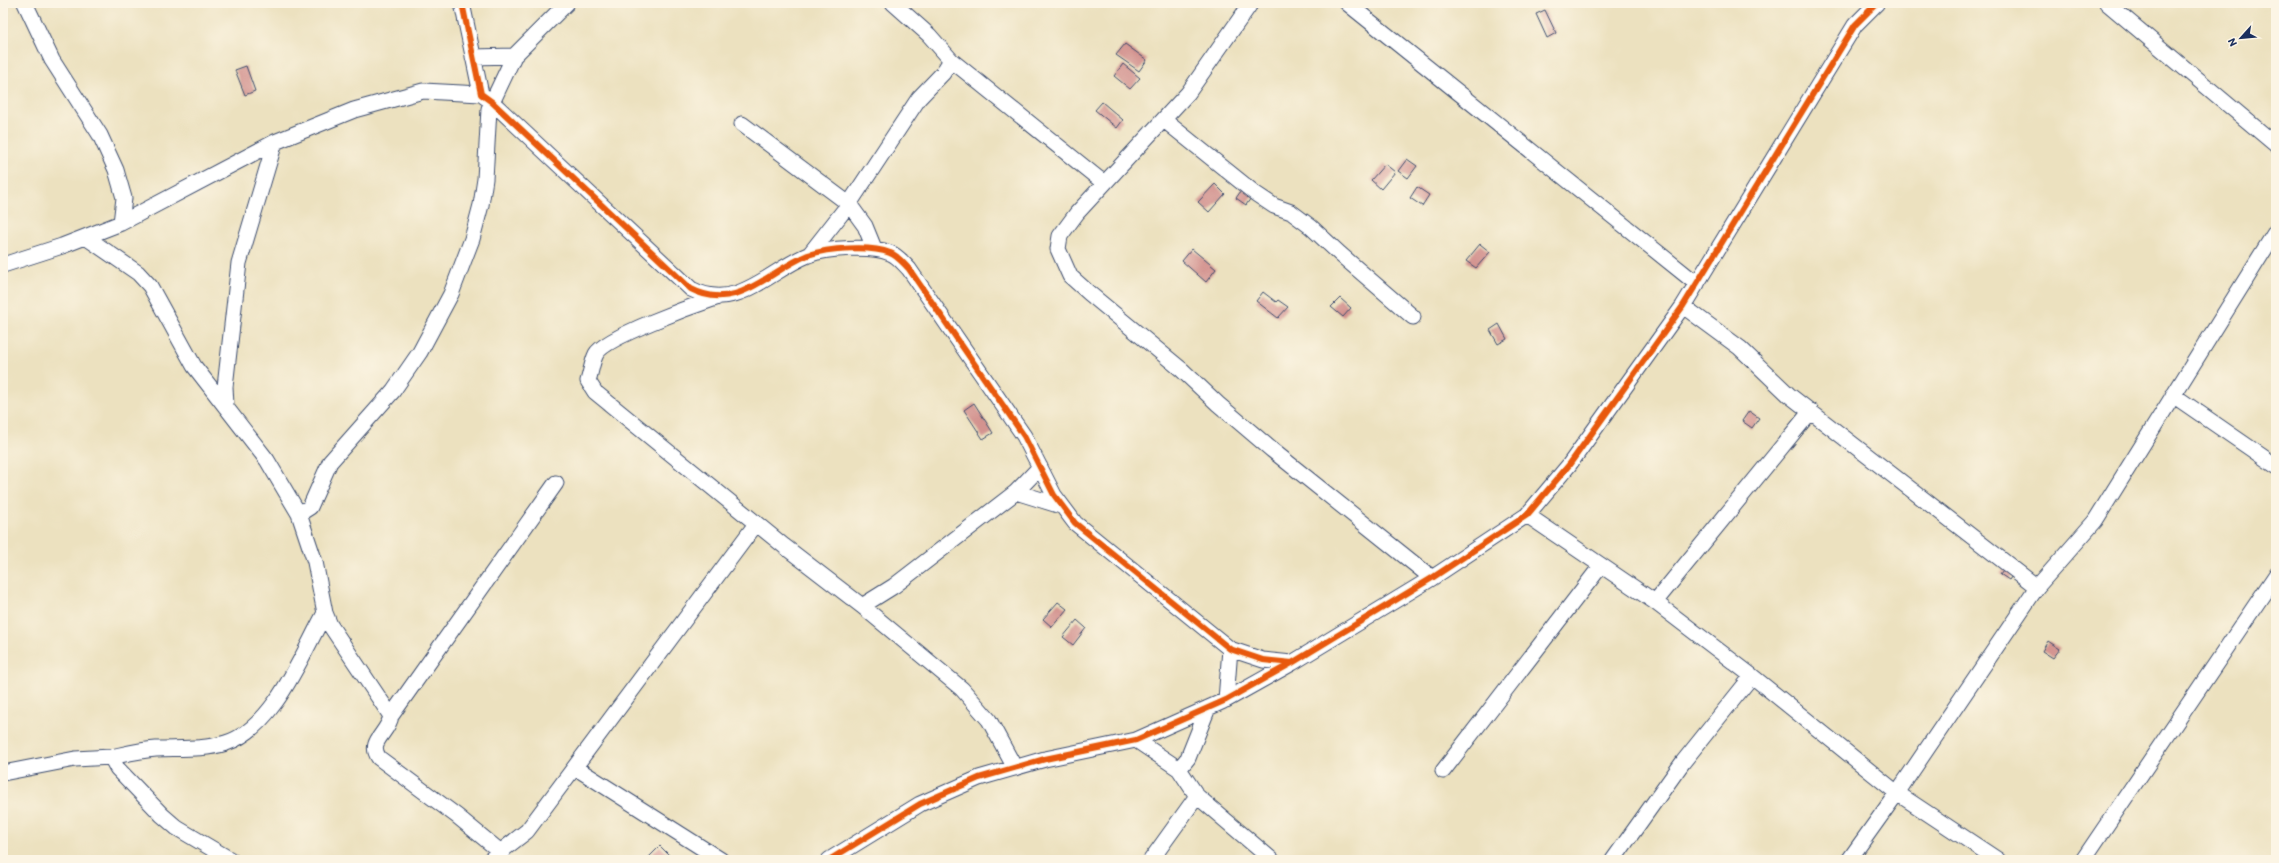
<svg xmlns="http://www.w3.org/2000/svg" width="2279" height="863" viewBox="0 0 2279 863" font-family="Itim,sans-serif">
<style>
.building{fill:#d3938f}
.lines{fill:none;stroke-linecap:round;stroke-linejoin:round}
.minor-casing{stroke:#3a4a6d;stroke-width:17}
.minor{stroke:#fff;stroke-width:15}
.cycleway-casing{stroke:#fcf5e5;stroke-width:8}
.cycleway{stroke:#e8590c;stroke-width:6}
</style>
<rect width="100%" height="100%" fill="#fcf5e5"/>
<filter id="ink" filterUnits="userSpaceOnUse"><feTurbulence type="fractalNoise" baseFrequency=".025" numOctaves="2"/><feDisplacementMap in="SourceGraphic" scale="8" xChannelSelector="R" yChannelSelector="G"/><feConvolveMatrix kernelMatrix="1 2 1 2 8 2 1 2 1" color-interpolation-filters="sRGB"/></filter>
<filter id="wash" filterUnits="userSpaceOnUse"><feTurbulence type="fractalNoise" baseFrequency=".012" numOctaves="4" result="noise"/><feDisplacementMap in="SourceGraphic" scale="16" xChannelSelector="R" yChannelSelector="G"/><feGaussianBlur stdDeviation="0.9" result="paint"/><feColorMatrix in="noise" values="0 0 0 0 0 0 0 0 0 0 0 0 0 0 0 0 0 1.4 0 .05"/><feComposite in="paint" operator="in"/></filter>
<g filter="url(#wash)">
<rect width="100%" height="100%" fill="#ece1bf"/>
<g id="blocks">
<path class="building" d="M1545 10 1556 33 1547 38 1536 14Z
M1125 44 1147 60 1139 71 1116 55Z
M1123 64 1140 78 1130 89 1114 76Z
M246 66 255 91 245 95 235 70Z
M1102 102 1123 120 1117 128 1095 110Z
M1407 159 1417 166 1408 178 1398 171Z
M1385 164 1395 172 1381 189 1371 180Z
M1215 184 1225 194 1209 212 1198 202Z
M1417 187 1429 195 1422 206 1410 198Z
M1243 188 1253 195 1246 205 1236 198Z
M1480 244 1490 252 1476 268 1466 261Z
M1192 249 1216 269 1206 282 1182 261Z
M1263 292 1276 302 1278 300 1288 307 1278 318 1256 301Z
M1340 298 1351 308 1343 317 1331 307Z
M1499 324 1507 339 1498 344 1490 330Z
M974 403 993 433 983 439 964 410Z
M1749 411 1759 418 1752 428 1742 421Z
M2005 567 2014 573 2009 580 2000 574Z
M1058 602 1067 609 1052 627 1043 619Z
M1077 620 1086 628 1073 645 1063 637Z
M2048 641 2060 649 2053 658 2042 651Z
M660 846 673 859 646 860Z"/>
</g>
</g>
<g filter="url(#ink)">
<use href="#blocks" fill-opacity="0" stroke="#3a4a6d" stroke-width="1"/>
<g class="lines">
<defs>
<path id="minor" d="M25 3 52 60 100 135 116 170 124 198 121 223
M462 3 481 94 492 102 691 289C737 313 768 271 808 255 828 248 871 245 890 253 897 255 903 263 909 269L1024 436 1054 495 1075 523 1230 649 1263 660 1292 663
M893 3 929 35 951 60 1104 183
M1251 3 1188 93 1077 213 1060 236 1058 249 1070 276 1089 293 1182 370 1218 404 1272 450 1432 578
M1347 3 1697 284
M2107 3 2276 145
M473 57 514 56
M1164 120 1256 194 1274 206 1291 212 1311 227 1340 254 1413 317
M742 124 849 204 865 226 874 248
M87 238 138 273 150 286 194 366 267 460 299 514 315 562 325 613 330 625 391 716C388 734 367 741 379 758L457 816 502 853
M809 255 849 204 919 98 943 73 951 60
M3 265 62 246 121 223 275 142 354 110 423 91 481 94
M716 298C695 305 605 337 596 354 592 362 591 372 588 381L595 392 784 546 862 606 962 689 989 720 1015 768
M1683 306 1740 348 1789 395 2037 587
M2173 395 2276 466
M226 405 225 387 239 263 275 142
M1016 492 1061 506
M299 514 310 507 330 462 393 391 420 352 451 294 472 239 481 205 485 179 489 109 514 56 567 3
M1527 515 1655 602 1752 676 1897 793 1998 860
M1655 602 1811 411
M862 606 894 586 1016 492 1040 467
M1226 700 1230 649
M391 716 556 483
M1136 740 1179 769 1197 796 1272 860
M111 757C125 754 141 750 156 749 179 748 203 750 226 743 274 728 302 654 325 613
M576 768 721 860
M1179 769 1188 758 1208 708
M1443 771 1600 567
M3 773 75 759 111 757 117 768 162 815 177 828 231 860
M490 860 527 831 756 524
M829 860 920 804 979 778 1045 759 1136 740 1226 700 1292 663 1432 578 1527 515 1569 465 1683 306 1855 25 1877 3
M1151 860 1197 796
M1613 860 1683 762 1752 676
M1849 860 1897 793 2037 587 2095 521 2276 231
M2083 860 2276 575"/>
</defs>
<use href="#minor" class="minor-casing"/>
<use href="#minor" class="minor"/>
<defs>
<path id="cycleway" d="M462 3 481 94 492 102 691 289C737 313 768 271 808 255 828 248 871 245 890 253 897 255 903 263 909 269L1024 436 1054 495 1075 523 1230 649 1263 660 1292 663
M829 860 920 804 979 778 1045 759 1136 740 1226 700 1292 663 1432 578 1527 515 1569 465 1683 306 1855 25 1877 3"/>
</defs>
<use href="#cycleway" class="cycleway-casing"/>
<use href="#cycleway" class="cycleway"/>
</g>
</g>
<rect width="2279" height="863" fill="none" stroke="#fcf5e5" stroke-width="16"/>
<g transform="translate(2241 38) rotate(243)" stroke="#fcf5e5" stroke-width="3" paint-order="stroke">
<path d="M0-3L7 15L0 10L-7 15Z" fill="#1b2f5e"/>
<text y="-6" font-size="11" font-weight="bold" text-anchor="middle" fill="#1b2f5e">N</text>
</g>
</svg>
